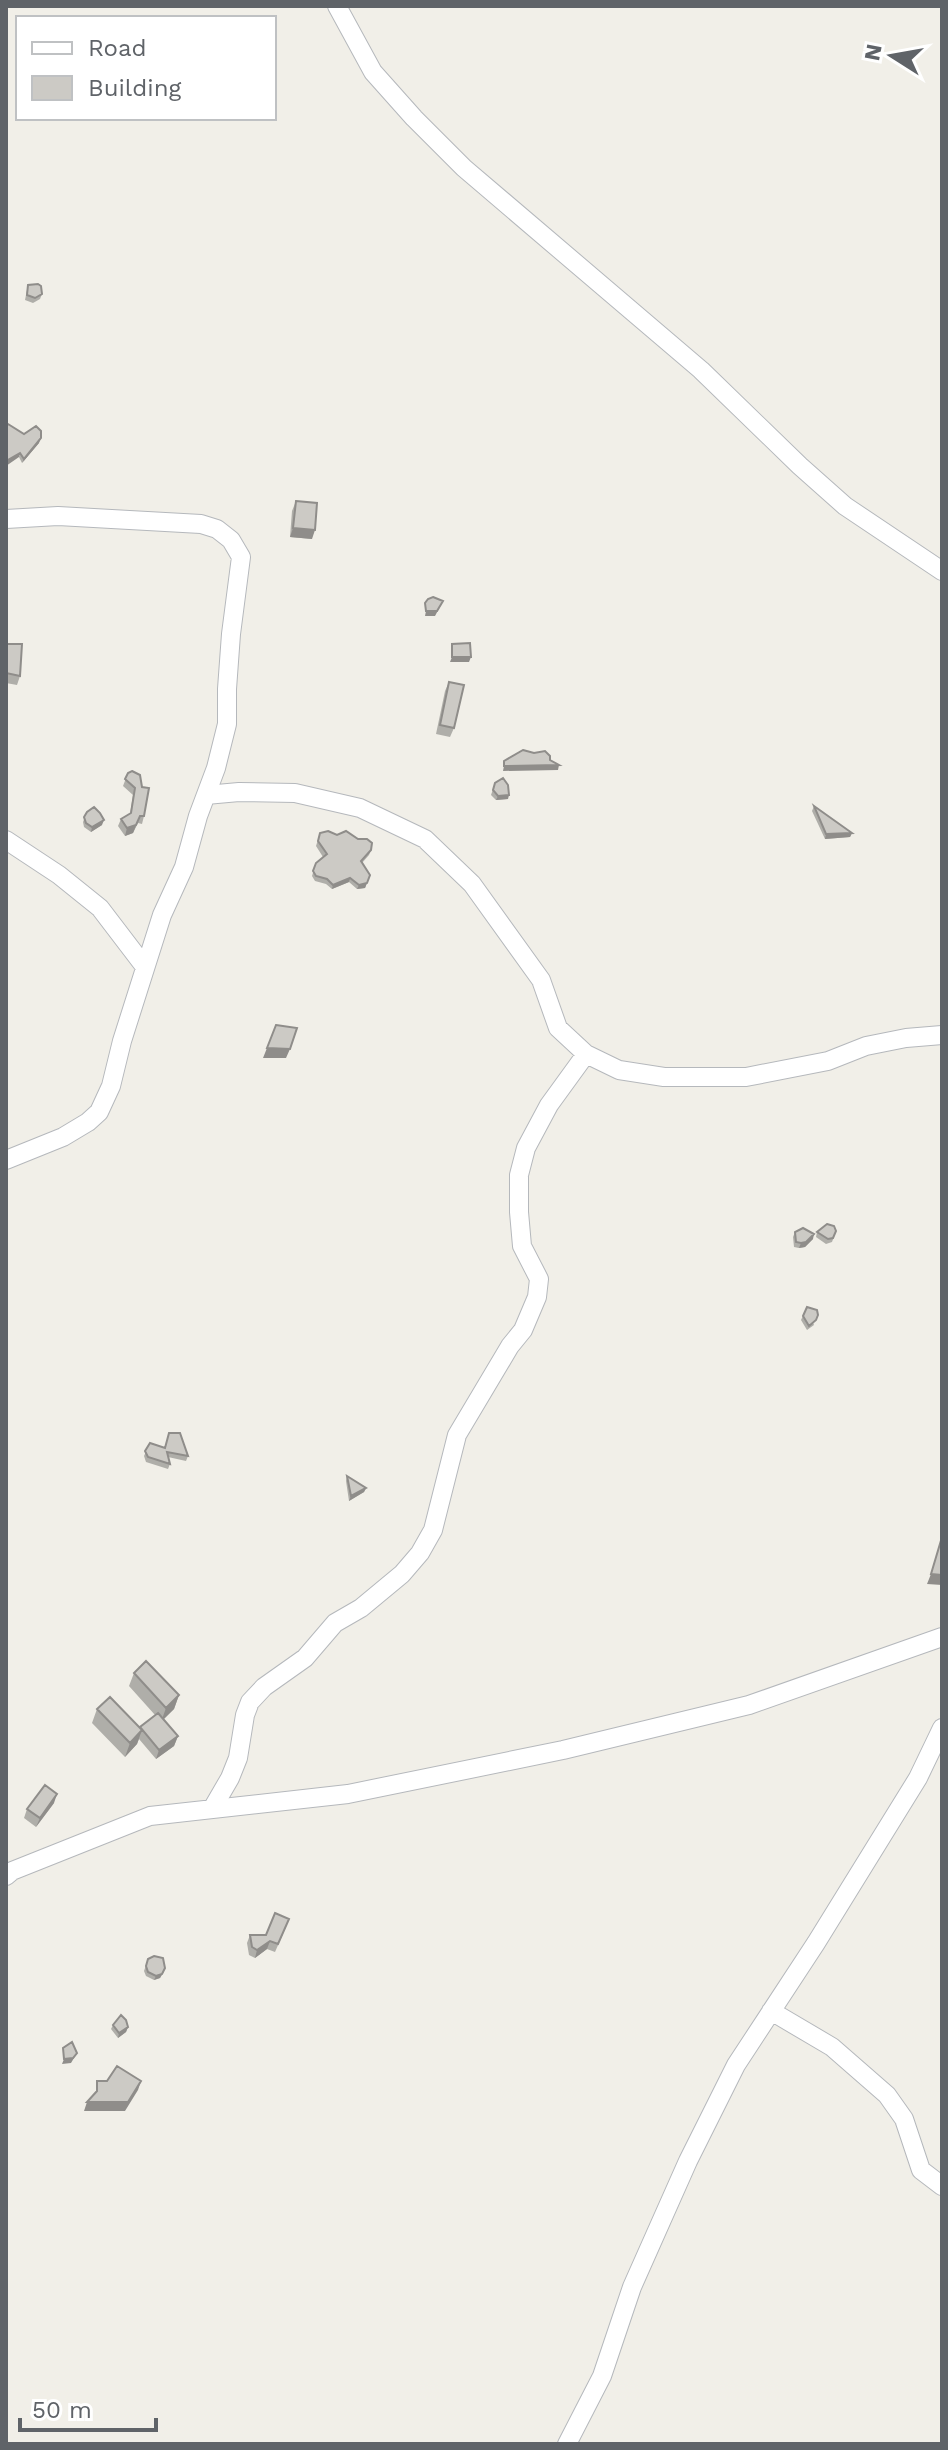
<svg xmlns="http://www.w3.org/2000/svg" width="948" height="2450" viewBox="0 0 948 2450" font-family="'Work Sans',sans-serif">
<style>
.lines{fill:none;stroke-linecap:round;stroke-linejoin:round}
.minor-casing{stroke:#b5b8bc;stroke-width:20}
.minor{stroke:#fff;stroke-width:18}
.wall{fill:#afaea9}
.shaded-wall{fill:#8f8d8a}
.building{fill:#cccac5;stroke:#8f8d8a;stroke-width:2}
</style>
<rect width="100%" height="100%" fill="#f1efe8"/>
<g class="lines">
<defs>
<path id="minor" d="M337 6 373 72 414 118 464 168 701 370 800 466 845 506 942 571
M6 519 58 516 201 524 217 529 231 540 241 557 231 634 227 689V724L216 768 198 816 184 867 162 915 122 1041 111 1086 99 1112 88 1122 63 1137 6 1160
M206 795 239 792 295 793 360 808 425 839 472 884 541 980 558 1028 586 1054 619 1070 664 1077H746L828 1061 866 1046 906 1038 942 1035
M6 840 59 875 100 908 145 967
M212 1809 230 1778 238 1758 245 1715 250 1702 264 1687 305 1658 335 1623 361 1608 402 1574 420 1553 433 1530 457 1435 510 1346 523 1330 537 1297 539 1279 522 1246 519 1212V1175L526 1148 549 1105 586 1054
M6 1876 12 1871 150 1816 348 1794 563 1750 749 1705 942 1637
M771 2011 832 2047 887 2095 904 2119 921 2170 942 2186
M567 2444 602 2376 632 2287 688 2161 736 2065 816 1943 918 1778 942 1728"/>
</defs>
<use href="#minor" class="minor-casing"/>
<use href="#minor" class="minor"/>
</g>
<path class="wall" d="M28 285 42 294 40 299 33 303 25 300Z
M24 434 39 443 22 463 19 457Z
M296 501 312 539 290 537 292 511Z
M7 644 20 676 17 685 6 683V648Z
M449 682 454 728 450 737 436 734 445 691Z
M132 771 144 816 142 824 138 823 133 833 125 836 118 826 121 819 130 814 133 795 123 786 128 773Z
M495 783 508 799 496 800 491 795Z
M814 806 852 833 850 837 825 839 812 811Z
M87 812 102 825 91 832 84 827 83 822Z
M320 833 371 850 369 855 362 863 370 875 365 888 357 889 349 882 332 889 326 884 315 881 312 876 316 863 323 857 316 846Z
M836 1231 832 1242 826 1244 816 1237 817 1232Z
M795 1232 813 1239 805 1247 799 1248 794 1247 793 1237Z
M807 1307 814 1325 807 1330 801 1320Z
M150 1443 188 1456 186 1461 168 1457 170 1464 168 1469 146 1462 144 1456Z
M347 1476 366 1488 364 1492 349 1501 346 1481Z
M134 1673 179 1695 174 1709 163 1719 178 1736 174 1746 156 1759 139 1739 137 1744 125 1757 92 1723 97 1709 140 1728 155 1715 129 1686Z
M54 1803 36 1827 24 1818 27 1809Z
M286 1927 275 1952 267 1949 255 1958 249 1955 247 1943 250 1935H266Z
M148 1959 164 1972 160 1978 154 1980 146 1976 144 1971Z
M113 2025 128 2027 126 2032 118 2038 111 2029Z"/>
<path class="shaded-wall" d="M41 438 39 443 22 463 24 459Z
M20 453 19 457 6 466V461Z
M293 528 315 530 312 539 290 537Z
M443 601 435 616H425L426 611Z
M452 657H471L469 662H450Z
M559 765 558 770 503 771 504 766Z
M509 795 508 799 496 800 498 796Z
M140 816 133 833 125 836 127 828Z
M104 820 102 825 91 832 92 827Z
M852 833 850 837 825 839 826 834Z
M350 878 349 882 332 889 333 885Z
M367 883 365 888 357 889 359 885Z
M267 1048 290 1049 286 1058H263Z
M814 1234 813 1239 805 1247 799 1248 801 1243Z
M366 1488 364 1492 349 1501 351 1496Z
M931 1574 942 1575V1585L927 1584Z
M179 1695 174 1709 161 1722 166 1708Z
M142 1730 137 1744 125 1757 130 1743Z
M178 1736 174 1746 156 1759 159 1750Z
M57 1794 54 1803 36 1827 40 1818Z
M270 1941 267 1949 255 1958 257 1950Z
M165 1968 160 1978 154 1980 156 1976Z
M128 2027 126 2032 118 2038 119 2033Z
M77 2053 71 2063 62 2064 64 2059Z
M141 2081 138 2090 125 2111H84L87 2102Z"/>
<path class="building" d="M38 284 41 286 42 294 35 298 27 295 28 285Z
M8 424 24 434 36 426 41 431V438L24 459 20 453 6 461V426Z
M296 501 317 503 315 530 293 528Z
M433 597 443 601 437 611H426L425 603 428 599Z
M470 643 471 657H452V644Z
M7 644H22L20 676 6 673Z
M449 682 464 685 454 728 440 725Z
M523 750 534 753 545 751 550 756V760L559 765 504 766V761Z
M132 771 140 775 142 787 149 788 144 816H140L136 825 127 828 121 819 131 813 135 788 125 779 128 773Z
M503 778 508 785 509 795 498 796 493 790 495 783Z
M814 806 852 833 826 834Z
M94 807 100 813 104 820 92 827 86 823 84 817 87 812Z
M328 831 337 835 346 831 358 839H367L372 843 371 850 361 861 370 875 367 883 359 885 350 878 333 885 327 879 316 876 313 871 316 863 327 854 318 841 320 833Z
M276 1025 297 1028 290 1049 267 1048Z
M827 1224 834 1226 836 1231 833 1238 828 1239 817 1232Z
M803 1228 814 1234 806 1242 801 1243 796 1242 795 1232Z
M807 1307 817 1310 818 1315 816 1320 809 1326 803 1316Z
M169 1433H180L188 1456 167 1452 170 1464 148 1457 145 1451 150 1443 165 1448Z
M347 1476 366 1488 351 1496Z
M942 1537V1575L931 1574Z
M146 1661 179 1695 166 1708 134 1673Z
M110 1697 142 1730 130 1743 97 1709Z
M158 1713 178 1736 159 1750 140 1727Z
M45 1785 57 1794 40 1818 27 1809Z
M275 1913 289 1919 278 1944 270 1941 257 1950 252 1947 250 1935H266Z
M154 1956 163 1958 165 1968 162 1974 156 1976 148 1972 146 1966 148 1959Z
M121 2015 126 2020 128 2027 119 2033 113 2025Z
M72 2042 77 2053 73 2058 64 2059 63 2048Z
M117 2066 141 2081 128 2102H87L97 2091V2081H107Z"/>
<rect width="948" height="2450" fill="none" stroke="#5f6368" stroke-width="16"/>
<rect x="16" y="16" width="260" height="104" fill="#ffffff" stroke="#bfc1c3" stroke-width="2"/>
<rect x="32" y="42" width="40" height="12" fill="#ffffff" stroke="#bfc1c3" stroke-width="2"/>
<text x="88" y="56" font-size="24" fill="#5f6368">Road</text>
<rect x="32" y="76" width="40" height="24" fill="#cccac5" stroke="#bfc1c3" stroke-width="2"/>
<text x="88" y="96" font-size="24" fill="#5f6368">Building</text>
<g transform="translate(892 56) rotate(281)" stroke="#ffffff" stroke-width="6" paint-order="stroke">
<path d="M0-6L14 30L0 20L-14 30Z" fill="#5f6368"/>
<text y="-12" font-size="22" font-weight="bold" text-anchor="middle" fill="#5f6368">N</text>
</g>
<path d="M20 2418v12h136v-12" fill="none" stroke="#5f6368" stroke-width="4"/>
<text x="32" y="2418" font-size="24" fill="#5f6368" stroke="#ffffff" stroke-width="6" paint-order="stroke">50 m</text>
</svg>
